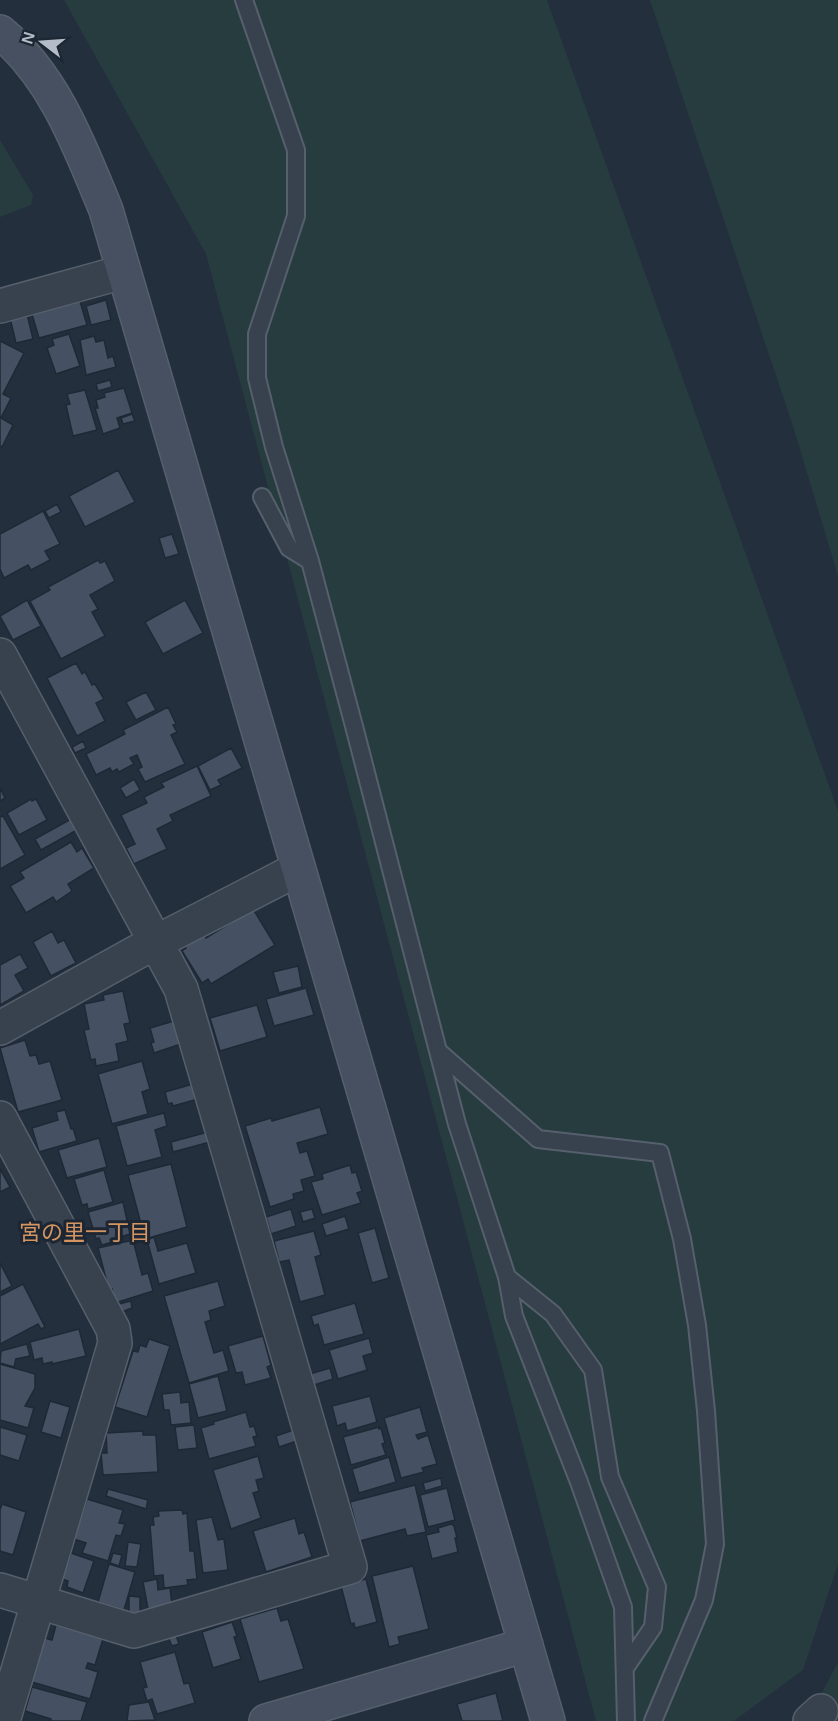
<svg xmlns="http://www.w3.org/2000/svg" width="838" height="1721" viewBox="0 0 838 1721" font-family="Helvetica,'Noto Sans JP',sans-serif">
<style>
.green{fill:#263c3f}
.building{fill:#455162;stroke:#1f2835;stroke-width:1.5}
.lines{fill:none;stroke-linecap:round;stroke-linejoin:round}
.lane-casing{stroke:#565f6c;stroke-width:20}
.street-casing{stroke:#565f6c;stroke-width:36}
.secondary-casing{stroke:#565f6c;stroke-width:36}
.lane{stroke:#38414e;stroke-width:16}
.street{stroke:#38414e;stroke-width:33}
.secondary{stroke:#465061;stroke-width:33}
.labels{text-anchor:middle;dominant-baseline:central;stroke-width:6;stroke-linejoin:round;paint-order:stroke}
.neighbourhood-label{font-size:22px;fill:#d59563;stroke:#1d2633}
</style>
<rect width="100%" height="100%" fill="#242f3e"/>
<path class="green" d="M64 0H547L838 811V1564L803 1670 734 1721H596L206 254Z
M650 0H838V576L792 423Z
M0 140 33 195 31 205 0 217Z
M838 1662V1721H807Z"/>
<path class="building" d="M79 298 87 325 39 338 31 311Z
M106 300 111 320 91 325 86 306Z
M27 314 33 339 16 343 10 318Z
M69 334 80 366 56 374 47 348 54 345 52 339Z
M94 336 96 342 104 340 108 358 113 356 116 367 86 375 80 340Z
M0 341 24 353 3 394 11 398 1 418 13 425 2 447 0 446Z
M110 380 112 387 98 391 96 384Z
M124 388 132 413 117 418 120 428 103 434 95 408H98L96 400 105 397 104 393Z
M85 390 97 430 73 436 66 405 70 404 67 394Z
M132 414 135 421 123 424 121 418Z
M118 470 135 502 85 527 69 496Z
M57 504 61 512 49 518 45 511Z
M43 511 60 544 45 551 50 560 31 570 28 565 4 578 0 569V534Z
M172 534 179 554 165 558 159 538Z
M98 560 100 563 105 561 115 581 90 595 98 609 92 612 105 636 61 659 30 601 50 590 48 587Z
M27 600 41 626 13 640 0 616Z
M185 600 203 633 163 654 145 622Z
M76 663 82 674 85 672 92 685 95 684 104 699 96 703 105 721 77 736 47 678Z
M146 692 156 710 136 720 126 702Z
M168 707 176 724 173 725 177 732 171 735 185 764 145 782 138 769 142 767 137 755 130 758 134 764 119 772 117 769 112 772 110 768 96 775 86 754 125 734 123 730Z
M83 741 86 748 75 753 72 747Z
M231 748 242 768 218 780 221 785 210 790 198 766Z
M197 766 211 796 170 815 173 821 157 829 167 849 134 864 126 848 135 844 121 815 147 803 144 797 164 787 161 783Z
M134 779 140 790 126 798 120 788Z
M0 788 5 798 0 801Z
M31 799 32 801 36 799 47 820 19 835 7 813Z
M3 816 25 855 0 869V817Z
M71 819 77 830 41 850 35 839Z
M71 842 77 852 82 848 94 868 68 884 72 891 56 902 53 897 26 913 10 886 24 878 20 872Z
M253 909 275 945 211 984 208 979 202 983 182 951 186 948 185 946 204 935 206 938Z
M52 931 58 943 64 940 76 963 51 976 33 942Z
M20 954 28 968 15 975 24 991 0 1005V965Z
M298 966 302 987 279 993 273 972Z
M306 988 314 1015 274 1026 266 999Z
M123 991 130 1023 124 1024 128 1041 116 1044 119 1061 96 1066 95 1059 91 1060 84 1030 89 1029 84 1004 104 1000 103 995Z
M257 1005 267 1037 220 1051 210 1018Z
M174 1021 181 1044 154 1053 151 1043 154 1042 150 1028Z
M25 1040 30 1056 36 1055 39 1064 50 1061 62 1100 18 1112 0 1048Z
M142 1061 150 1089 142 1092 148 1114 112 1124 98 1074Z
M193 1084 198 1099 173 1106 172 1103 168 1104 165 1092Z
M320 1107 328 1134 297 1143 300 1153 307 1151 315 1176 301 1180 304 1191 293 1194 294 1199 270 1207 245 1126 271 1118 272 1121Z
M65 1110 71 1129 73 1128 77 1141 39 1152 32 1128 58 1120 56 1112Z
M164 1113 167 1126 155 1130 162 1157 127 1166 116 1126Z
M208 1132 210 1142 173 1152 171 1142Z
M99 1138 107 1167 67 1178 58 1150Z
M171 1164 187 1227 145 1239 128 1175Z
M350 1165 352 1173 356 1172 362 1191 357 1193 361 1203 322 1215 311 1182 323 1179 322 1174Z
M0 1169 10 1187 0 1192Z
M104 1170 113 1202 88 1209 87 1204 82 1205 74 1179Z
M123 1202 130 1234 123 1236V1239L102 1245 99 1238 96 1239 88 1212Z
M291 1209 296 1226 271 1234 266 1217Z
M312 1209 315 1218 303 1222 300 1212Z
M345 1216 349 1229 326 1236 322 1224Z
M375 1228 389 1278 372 1283 358 1233Z
M314 1231 321 1255 315 1257 325 1295 300 1302 289 1260 279 1262 274 1241Z
M154 1237 158 1251 187 1243 196 1273 159 1284 147 1240Z
M133 1240 142 1275 148 1273 153 1291 115 1303 112 1289 109 1290 98 1248Z
M0 1263 12 1286 0 1292Z
M218 1281 225 1306 209 1311 211 1320 205 1322 214 1353 223 1350 229 1371 189 1383 164 1296Z
M23 1284 45 1327 41 1329 38 1324 0 1344V1296Z
M131 1301 132 1308 122 1312 119 1304Z
M355 1303 364 1334 324 1345 318 1324 314 1326 311 1316Z
M79 1329 86 1356 52 1364V1362L43 1364 42 1358 34 1360 30 1342Z
M263 1336 271 1365 267 1367 271 1378 245 1385 242 1372 236 1373 228 1346Z
M369 1338 373 1353 363 1356 367 1370 338 1379 329 1350Z
M149 1339 170 1346 147 1417 115 1407 133 1351 138 1352 140 1345 146 1347Z
M27 1344 30 1356 16 1359 14 1367 0 1363 1 1351Z
M0 1364 35 1374V1388L25 1406 34 1408 28 1428 0 1420Z
M330 1368 333 1379 314 1385 310 1374Z
M218 1376 227 1411 198 1418 189 1384Z
M180 1392 181 1403 189 1402 191 1423 171 1425 169 1410H164L162 1394Z
M370 1396 377 1422 347 1431 345 1423 337 1426 332 1406Z
M50 1401 70 1407 61 1438 41 1432Z
M420 1407 427 1432 416 1435 418 1439 428 1435 437 1464 422 1468 424 1472 401 1478 384 1418Z
M246 1412 250 1427 254 1426 257 1436 253 1437 256 1446 209 1459 201 1428 214 1424 213 1422Z
M194 1425 197 1448 178 1450 175 1427Z
M0 1427 27 1435 19 1461 0 1455Z
M379 1427V1429L381 1428 385 1443 382 1444 386 1455 351 1465 343 1437Z
M296 1429 300 1440 279 1447 276 1436Z
M143 1431V1435H156L158 1472 103 1475 101 1453H107L106 1433Z
M258 1456 264 1478 256 1480 259 1491 253 1493 261 1518 231 1529 213 1470Z
M389 1457 396 1482 359 1493 352 1469Z
M441 1478 442 1486 425 1491 423 1483Z
M415 1485 426 1532 407 1536 405 1529 360 1541 350 1502Z
M447 1488 455 1520 428 1527 420 1495Z
M108 1489 148 1500 146 1509 106 1496Z
M87 1499 123 1510 119 1523 125 1524 121 1536 116 1535 108 1561 82 1553 86 1543 74 1539Z
M2 1504 26 1512 13 1555 0 1551V1510Z
M182 1510 183 1514 187 1513 190 1551H194L197 1579 187 1580 188 1585 164 1588 163 1575 154 1576 150 1525H154L153 1517 159 1516 158 1511Z
M212 1517 218 1540 224 1539 228 1570 203 1573 196 1520Z
M295 1518 299 1534 304 1532 312 1557 266 1572 253 1531Z
M451 1524 454 1526 457 1538H455L458 1552 432 1559 426 1535 439 1532 438 1528Z
M128 1542 141 1544 137 1567 125 1566Z
M71 1553 94 1561 83 1593 67 1587 68 1581 62 1579Z
M113 1553 122 1555 119 1566 110 1563Z
M109 1564 135 1572 124 1610 98 1602Z
M413 1566 429 1629 398 1637 400 1644 389 1647 372 1576Z
M157 1579 158 1590 170 1588 172 1605 148 1609 143 1582Z
M366 1579 377 1622 355 1628 354 1623 351 1624 341 1586Z
M129 1596 140 1597V1613H129Z
M277 1608 281 1621 288 1619 304 1669 259 1682 240 1619Z
M232 1622 237 1636 234 1637 241 1659 213 1668 202 1632Z
M56 1625 103 1639 95 1665 88 1663 86 1668 98 1672 90 1699 32 1682 45 1638 52 1640Z
M176 1635 179 1644 172 1646 168 1637Z
M175 1652 184 1684 189 1683 195 1703 157 1714 152 1699 147 1701 143 1688 147 1687 140 1662Z
M32 1687 87 1702 81 1721H50L51 1719 25 1711Z
M496 1693 503 1721H462L457 1704Z
M149 1702 155 1720 127 1721 129 1705Z"/>
<g class="lines">
<defs>
<path id="lane" d="M244 0 296 150V216L257 334V378L274 447 310 561 355 730 438 1051 538 1139 660 1153 682 1239 697 1325 706 1411 715 1544 704 1600 653 1721
M262 497 289 548 310 561
M438 1051 457 1124 507 1277 514 1316 579 1482 623 1607 626 1721
M507 1277 553 1314 593 1370 610 1477 657 1587 653 1627 625 1668"/>
<path id="street" d="M0 306 123 272
M0 655 181 989 350 1567 134 1631 0 1590
M0 1028 137 952 298 869
M0 1118 113 1329 115 1343 3 1721
M810 1721 821 1711"/>
<path id="secondary" d="M0 32C54 76 80 147 106 210L548 1721
M266 1721 526 1645"/>
</defs>
<use href="#lane" class="lane-casing"/>
<use href="#street" class="street-casing"/>
<use href="#secondary" class="secondary-casing"/>
<use href="#lane" class="lane"/>
<use href="#street" class="street"/>
<use href="#secondary" class="secondary"/>
</g>
<g class="labels">
<g class="neighbourhood-label">
<text x="85" y="1232">宮の里一丁目</text>
</g>
</g>
<g transform="translate(42 42) rotate(287)" stroke="#1d2633" stroke-width="4.5" paint-order="stroke">
<path d="M0-4.5L10 22L0 15L-10 22Z" fill="#b4bcc9"/>
<text y="-9" font-size="16" font-weight="bold" text-anchor="middle" fill="#b4bcc9">N</text>
</g>
</svg>
